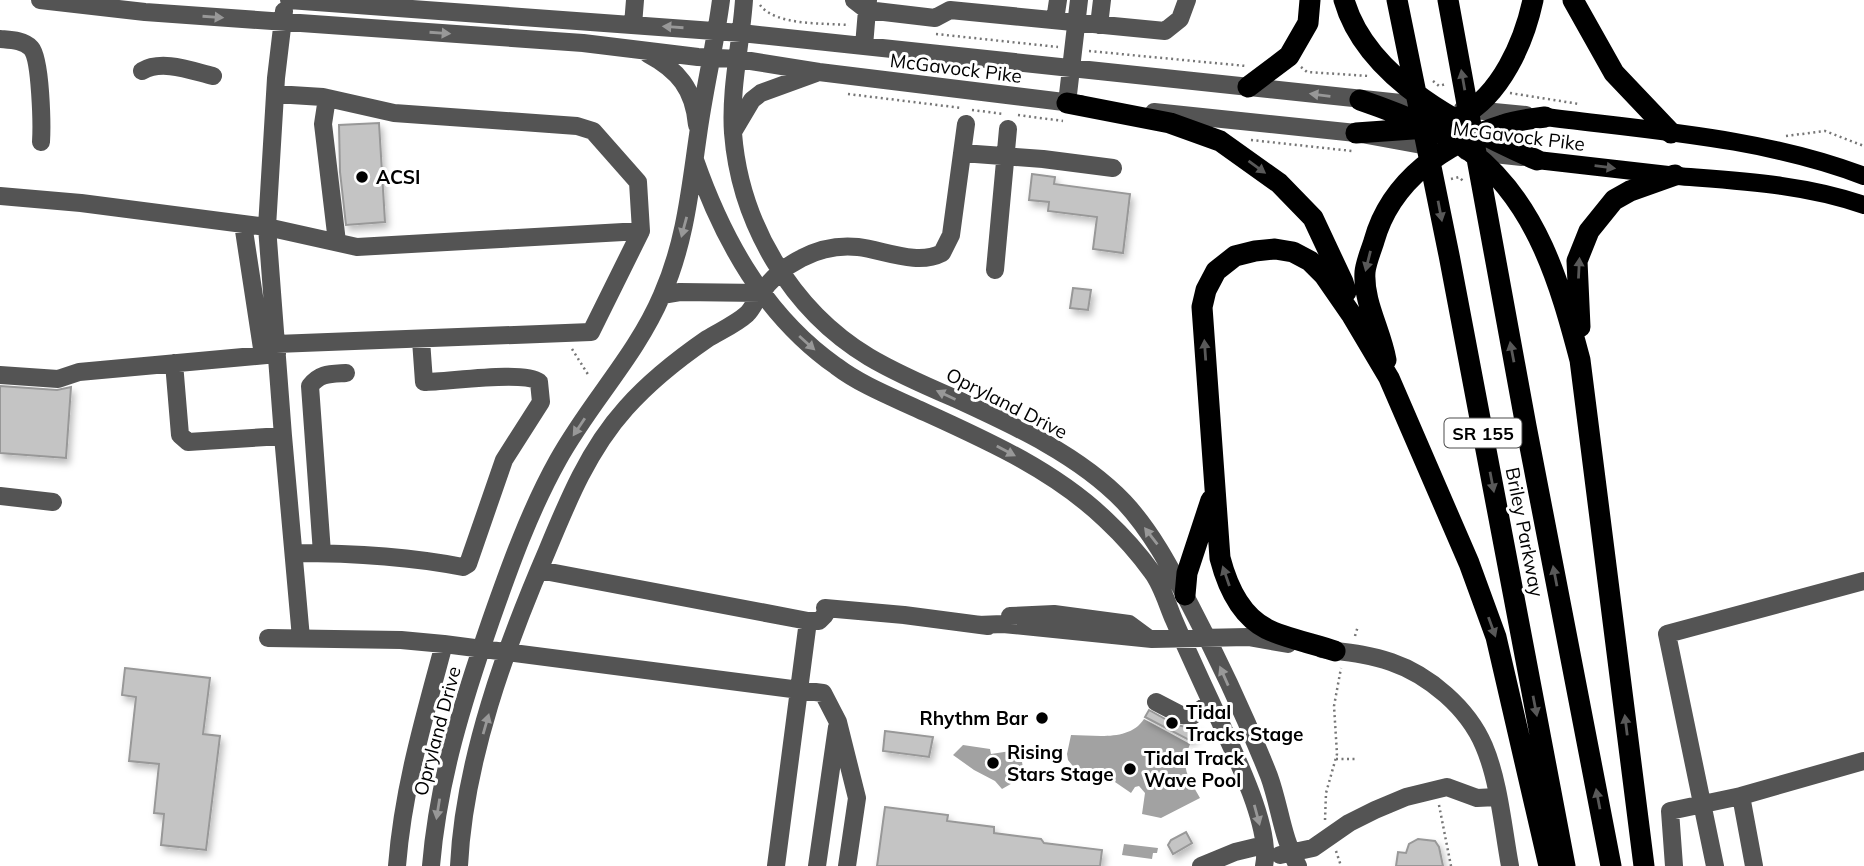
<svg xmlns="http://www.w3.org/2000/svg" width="1864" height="866" viewBox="0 0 1864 866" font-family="Mulish,sans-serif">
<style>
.water{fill:#a2a2a2}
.building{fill:#c4c4c4;stroke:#989898;stroke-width:2;filter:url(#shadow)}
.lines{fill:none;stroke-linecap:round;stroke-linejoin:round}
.path{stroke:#767676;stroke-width:2.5;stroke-dasharray:2 3.5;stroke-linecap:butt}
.minor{stroke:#545454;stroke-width:18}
.major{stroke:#000;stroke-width:18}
.highway{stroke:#000;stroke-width:21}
.oneway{fill:#989898}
.oneway2{fill:#595959}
.poi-dot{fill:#000;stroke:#fff;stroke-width:2.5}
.labels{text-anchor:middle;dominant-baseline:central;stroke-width:6;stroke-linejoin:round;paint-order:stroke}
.shield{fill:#fff;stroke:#4c4c4c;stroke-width:2}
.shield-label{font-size:18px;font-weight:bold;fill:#000}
.street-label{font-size:19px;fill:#000;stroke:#fff}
.poi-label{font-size:19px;font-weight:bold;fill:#000;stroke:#fff;text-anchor:start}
</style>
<defs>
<filter id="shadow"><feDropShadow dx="3" dy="5" stdDeviation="3.5" flood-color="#0004"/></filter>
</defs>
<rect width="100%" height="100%" fill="#fff"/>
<path class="water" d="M1144 719 1190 744C1180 769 1188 776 1200 798L1161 818 1142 814 1145 793 1139 786 1135 787 1131 793 1115 782 1081 773 1076 770 1068 760 1067 754 1071 735C1095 735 1129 742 1144 719Z
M963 745 990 749 991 754 1017 750 1021 754 1023 769 1026 770 1016 781 1002 789 995 781 974 770 953 755Z
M1124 844 1158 848 1157 853H1153L1152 859 1122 855Z"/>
<path class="building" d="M379 123 385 222 346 225 340 172 339 125Z
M1032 174 1055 177 1054 184 1130 194 1123 253 1093 249 1097 217 1048 211 1049 202 1029 200Z
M1073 288 1091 290 1088 310 1070 308Z
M0 386 57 390 71 387 66 458 0 453Z
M125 668 210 678 203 734 220 736 206 850 161 845 164 814 154 813 159 764 129 761 136 697 122 695Z
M1149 710 1176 725 1198 729 1191 741 1145 717Z
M885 731 933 737 929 757 883 751Z
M885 807 948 815 947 821 994 827V833L1041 839 1044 843 1102 850 1100 866H877Z
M1186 832 1192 843 1173 854 1168 845 1171 840Z
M1418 839 1435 841 1439 847 1443 866H1396L1398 852 1406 853 1409 844Z"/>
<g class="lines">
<path class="path" d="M760 5C776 26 824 23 849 25
M936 34 1058 47
M1089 51 1246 66
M1301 67 1307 72 1369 76
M1433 81 1439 86 1446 84
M1510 93 1579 104
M848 94 962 108
M972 110 1004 114
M1018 115 1063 121
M1786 136 1825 131 1864 146
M1251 140 1352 151
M1451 179 1459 177 1463 181
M572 349 589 376
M1355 636 1358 626
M1336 759H1358
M1439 805 1451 866
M1325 820 1326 793 1337 754 1334 706 1341 668
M1336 851 1341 866"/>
<path class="minor" d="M40 0 145 12 583 43 698 57 738 59 819 72 1080 104
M289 0 741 33 1429 106
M744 0C741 44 730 89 733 133 740 223 791 310 869 357 896 373 926 386 954 398 1013 425 1079 455 1124 502 1152 532 1171 569 1190 605 1219 660 1246 718 1269 776 1280 806 1282 838 1298 866
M854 0 867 10 864 46
M868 0 867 10 935 18 950 10 1165 31 1180 19 1187 0
M284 11 276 78 267 227 283 436 301 638
M1055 20 1058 0
M633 25 635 0
M1099 25 1102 0
M0 39C11 40 23 40 31 48 41 59 42 126 41 142
M648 54C678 70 694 89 697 125
M142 71C162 59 192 71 213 76
M327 98 323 124 337 242
M1067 103 1079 0
M1463 109 1526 115
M1154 112 1356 133 1438 148
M733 132 752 100 761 93 816 73
M1466 151 1522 157
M962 153 1043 159 1113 168
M695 160C723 240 765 316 836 366 861 385 892 397 920 410 986 440 1054 470 1106 520 1122 535 1139 554 1152 572 1162 585 1167 604 1174 620 1189 655 1206 691 1222 726 1237 759 1272 830 1264 866
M0 196 81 203 267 227 357 247 641 231 638 182 593 131 577 126 394 113 323 97 275 94
M243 224 263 355
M995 270 1008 129
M662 295 680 292 761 293
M276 344 591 332 641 231
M174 363 180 435 188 442 283 436
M0 375 58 379 79 372 277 354
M0 496 53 502
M294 553C351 553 407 556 463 567L468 564 504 460 541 402 539 382C523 370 449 382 424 382L421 340
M322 553 310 386C320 373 330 374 346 373
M539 570 808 621H819L825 615
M825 608 904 615 988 626
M1010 616 1054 614 1129 624 1148 638
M978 625 1003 624 1152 639 1248 637 1288 644
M268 638 401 640 444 644 823 693 838 722 857 798 847 866
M1322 649C1345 652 1369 654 1391 662 1429 675 1468 708 1484 746 1499 781 1503 828 1510 866
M1156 702 1181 715 1192 716 1211 702
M1280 855 1313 848 1349 823 1375 810 1406 797 1447 787 1477 798 1497 797
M397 866C403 789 424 718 444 644
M431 866C438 781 463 701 491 620 510 566 530 510 558 460 590 402 636 356 662 295 685 243 690 190 698 135 704 90 715 46 721 0
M459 866C464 761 506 646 547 551 568 500 589 449 626 408 650 381 678 359 707 339 720 331 736 324 747 314 752 309 755 302 759 296 770 279 784 267 802 258 819 249 839 245 858 247 884 250 917 266 942 253L951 235 966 124
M776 866 808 621
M817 866 837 727
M1201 866 1235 852 1264 845
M1674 866 1670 811 1741 796
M1715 866 1667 634 1864 581
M1754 866 1741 796 1864 761"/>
<path class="major" d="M1545 117C1648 130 1766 138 1864 176
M1537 160C1584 165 1630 171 1677 176 1740 181 1804 184 1864 205"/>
<path class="highway" d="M1344 0C1367 81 1467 129 1537 160
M1397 0 1449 255 1565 866
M1448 0 1526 426 1611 866
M1573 0 1614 73 1671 133
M1248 87 1289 56 1308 23 1310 0
M1360 100C1392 111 1444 131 1471 152 1537 203 1560 284 1580 360L1644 866
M1067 103 1170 123 1220 141 1279 183 1313 218 1343 282 1346 292
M1461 116C1501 95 1524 42 1533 0
M1356 133 1427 128
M1580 327 1577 261 1589 231 1614 200 1630 191 1675 175
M1386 360C1381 331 1363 302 1365 272 1366 262 1371 251 1374 241 1391 180 1445 143 1503 125 1516 120 1531 119 1545 117
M1185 595 1187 573 1211 500
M1335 651C1316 644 1284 638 1267 629 1241 616 1227 585 1220 558L1202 307 1206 290 1216 271 1235 256 1255 251 1275 249 1293 252 1310 261 1324 275 1351 314 1389 378 1469 563 1496 637 1549 866"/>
</g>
<defs><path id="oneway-solid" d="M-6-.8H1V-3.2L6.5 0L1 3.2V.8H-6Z" transform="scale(1.75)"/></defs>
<g class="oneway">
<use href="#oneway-solid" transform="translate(213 17) rotate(4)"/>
<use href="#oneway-solid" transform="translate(673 27) rotate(-176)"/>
<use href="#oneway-solid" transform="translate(440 33) rotate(4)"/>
<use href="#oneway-solid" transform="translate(1320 95) rotate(-173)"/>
<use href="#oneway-solid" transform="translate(684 227) rotate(105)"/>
<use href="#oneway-solid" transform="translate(807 343) rotate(42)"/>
<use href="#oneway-solid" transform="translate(946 395) rotate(-155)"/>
<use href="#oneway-solid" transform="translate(579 427) rotate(124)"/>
<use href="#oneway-solid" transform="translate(1006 451) rotate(28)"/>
<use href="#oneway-solid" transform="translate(1151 536) rotate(-128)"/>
<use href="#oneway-solid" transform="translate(1224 676) rotate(-114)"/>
<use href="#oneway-solid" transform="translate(486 724) rotate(-74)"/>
<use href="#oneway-solid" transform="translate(438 809) rotate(99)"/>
<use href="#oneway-solid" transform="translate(1257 815) rotate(75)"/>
</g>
<g class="oneway2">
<use href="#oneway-solid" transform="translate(1463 80) rotate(-100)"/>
<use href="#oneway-solid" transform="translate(1257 167) rotate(36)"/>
<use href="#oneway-solid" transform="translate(1605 167) rotate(7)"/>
<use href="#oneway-solid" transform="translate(1440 211) rotate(79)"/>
<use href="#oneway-solid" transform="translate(1368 261) rotate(104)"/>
<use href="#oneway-solid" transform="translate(1579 268) rotate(-87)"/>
<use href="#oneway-solid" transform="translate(1205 350) rotate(-94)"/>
<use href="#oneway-solid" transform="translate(1512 352) rotate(-101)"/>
<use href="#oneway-solid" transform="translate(1492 482) rotate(79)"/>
<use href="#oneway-solid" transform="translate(1226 576) rotate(-109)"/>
<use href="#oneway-solid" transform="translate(1555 576) rotate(-101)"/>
<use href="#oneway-solid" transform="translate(1492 627) rotate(70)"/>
<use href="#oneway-solid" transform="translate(1535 706) rotate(79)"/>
<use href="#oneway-solid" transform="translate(1626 725) rotate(-97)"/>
<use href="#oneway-solid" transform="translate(1598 799) rotate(-101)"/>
</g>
<g class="poi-dot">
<circle cx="362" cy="177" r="7"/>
<circle cx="1042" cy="718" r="7"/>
<circle cx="1172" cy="723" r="7"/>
<circle cx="993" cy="763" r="7"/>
<circle cx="1130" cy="769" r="7"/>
</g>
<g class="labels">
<rect class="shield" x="1444.5" y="418.5" width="77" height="29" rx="5"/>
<g class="shield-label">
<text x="1483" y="433">SR 155</text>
</g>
<g class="street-label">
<text transform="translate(956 68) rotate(7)">McGavock Pike</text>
<text transform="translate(1519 136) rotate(7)">McGavock Pike</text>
<text transform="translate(1007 403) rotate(27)">Opryland Drive</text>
<text transform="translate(1525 532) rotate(79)">Briley Parkway</text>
<text transform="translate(437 731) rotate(-75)">Opryland Drive</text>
</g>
<g class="poi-label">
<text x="376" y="177">ACSI</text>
<text x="1186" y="712">Tidal<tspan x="1186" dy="22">Tracks Stage</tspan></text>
<text x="1028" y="718" text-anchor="end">Rhythm Bar</text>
<text x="1007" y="752">Rising<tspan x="1007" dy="22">Stars Stage</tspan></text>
<text x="1144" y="758">Tidal Track<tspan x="1144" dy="22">Wave Pool</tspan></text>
</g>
</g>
</svg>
